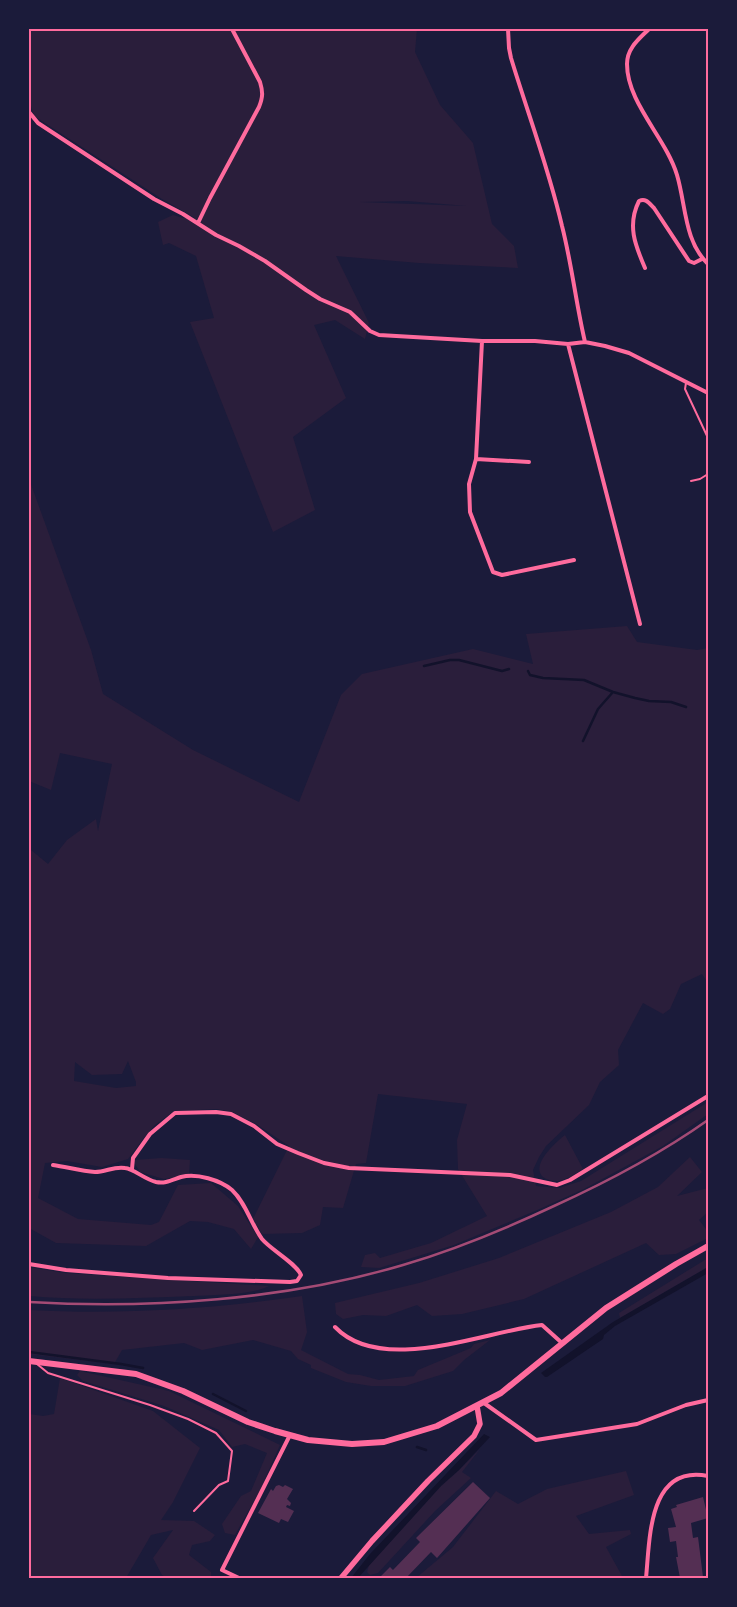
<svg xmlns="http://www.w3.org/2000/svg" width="737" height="1607" viewBox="0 0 737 1607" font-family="'Times New Roman',serif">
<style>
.green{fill:#2a1e3b;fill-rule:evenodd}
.water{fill:#12122b}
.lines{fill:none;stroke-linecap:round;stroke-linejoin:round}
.stream{stroke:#12122b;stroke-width:2.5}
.building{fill:#542f53}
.service{stroke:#ff6b9d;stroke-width:2}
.minor{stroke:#ff6b9d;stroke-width:4}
.secondary{stroke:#ff6b9d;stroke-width:5.5}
.primary{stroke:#ff6b9d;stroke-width:6}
.rail{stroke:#a44b75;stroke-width:2.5}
.neatline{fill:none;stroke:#ff6b9d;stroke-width:2}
</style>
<rect width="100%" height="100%" fill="#1b1b3a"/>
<path class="green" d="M29 29H417L415 52 440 105 473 143 492 224 514 246 518 268 419 263 336 256 369 323 365 339 335 320 314 325 346 398 293 437 315 510 273 532 190 322 214 318 196 256 169 243 163 245 158 222 173 215 183 218H195L162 199 34 116 29 100ZM407 201 467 206 360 202Z
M29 479 91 650 103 694 193 750 299 802 341 695 362 674 473 649 533 664 526 634 627 626 637 642 697 650 708 648V983L702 974 681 984 670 1009 663 1014 643 1003 618 1050 619 1065 600 1082 589 1105 546 1146 539 1157 533 1170 536 1186 559 1188 581 1181 708 1102V1114L663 1146 584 1189 535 1211 454 1245 379 1268 361 1267 365 1255 375 1253 380 1258 431 1243 487 1216 458 1169 457 1140 467 1104 378 1094 366 1163 356 1164 343 1208 323 1207 320 1225 302 1233 262 1234 253 1219 289 1146 256 1124 232 1112 217 1109 174 1111 155 1125 143 1139 128 1159 102 1167 67 1161 45 1163 38 1198 78 1219 151 1225 159 1222 178 1185 211 1183 238 1206 258 1237 251 1249 234 1229 208 1222 190 1221 146 1246 56 1243 29 1228V851L31 850 48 864 67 840 96 819 98 831 112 764 60 753 51 790 29 781ZM128 1061 136 1082V1086L116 1088 74 1081 75 1062 92 1075 122 1074Z
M565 1135 583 1169C576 1173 567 1180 558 1181 553 1181 547 1180 543 1177 530 1165 556 1142 565 1135Z
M690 1157 702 1172 677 1196 708 1188V1212L699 1220 706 1229 708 1228V1238L676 1254 659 1255 646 1243 524 1299 462 1314 432 1316 417 1305 386 1316 363 1315 343 1319 336 1314 335 1303 419 1283 499 1258 611 1212 658 1187Z
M162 1158 190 1160 189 1175 164 1179 140 1172 135 1164V1160Z
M708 1258V1267L620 1318 619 1313Z
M29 1267 65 1273 269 1286C252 1295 214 1295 194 1296 139 1298 83 1301 29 1296Z
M302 1296 307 1332 301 1350 348 1374 360 1375 379 1380 414 1376 418 1370 471 1348 474 1344 490 1340 464 1360 453 1371 405 1386H371L346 1382 311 1368V1365L298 1359 291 1351 253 1340 202 1350 184 1343 122 1350 114 1364 29 1354V1310C120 1315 212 1309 302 1296Z
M80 1371 169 1391 280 1445 260 1490 235 1535 225 1533 222 1524 241 1496 251 1491 267 1453 245 1444 232 1447 219 1430 164 1406 83 1381 77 1375Z
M60 1378 153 1411 200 1448 173 1502 161 1520 194 1521 215 1535 210 1541 192 1545 189 1555 211 1572V1577L167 1578 162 1575 153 1558 173 1530 151 1535 126 1578H29V1414L43 1416 54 1414Z
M480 1449 462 1472 471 1478 435 1511 378 1573 370 1575 367 1572 369 1565 441 1486 459 1470Z
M626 1471 634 1495 576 1516 589 1534 630 1530 631 1534 606 1547 622 1576 628 1578H416L453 1547 496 1491 518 1504 547 1489Z"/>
<path class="water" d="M708 1267V1273L615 1326 604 1335 603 1339 547 1377H545L541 1373 613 1322Z
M484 1434 490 1437 459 1470 441 1486 358 1578H351L370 1554Z"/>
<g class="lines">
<path class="stream" d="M424 666 450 660H459L502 671 509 669
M528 671 530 675 543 678 584 680 613 692 635 698 649 701 671 702 686 707
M583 741 598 709 613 692
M29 1352 121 1364 143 1368
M213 1394 246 1411
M417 1447 426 1450"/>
</g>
<path class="building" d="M473 1482 490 1498 437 1558 431 1552 406 1578H379L390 1567 393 1570 420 1542 416 1538Z
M279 1485 283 1487 285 1485 293 1489 287 1499 291 1503 290 1506 287 1505 286 1507 294 1511 288 1522 281 1519 279 1523 258 1513 271 1489 273 1491 276 1486Z
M703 1497 708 1518 691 1523 693 1538 698 1537 703 1577 680 1578 676 1557H678L676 1541 670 1542 668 1528 676 1527 671 1509 677 1507 676 1505Z"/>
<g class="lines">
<path class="service" d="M686 383 685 389 708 438
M691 481 700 479 708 474
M37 1364 48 1373 150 1405 188 1419 216 1433 232 1451 228 1481 219 1485 194 1511"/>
<path class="minor" d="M508 29 509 48 511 58C528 114 549 169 562 226 572 265 576 304 585 342
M649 29C639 39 627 48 627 64 627 103 666 138 677 175 686 205 684 241 708 264
M29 112 38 123 154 199 183 214 216 235 239 246 265 261 306 290 320 299 350 312 370 331 379 335 482 341H535L568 344 585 342 605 346 629 353 708 393
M198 223 210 198 259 107C263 97 263 92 260 82L232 29
M645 268C635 245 627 225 639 201 646 198 649 203 654 208L689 261 694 263 702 259
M482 341 476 459 469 484 470 512 493 572 502 575 574 560
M568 344 640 624
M476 459 529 462
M132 1169 133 1158 150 1134 175 1113 216 1112 231 1114 254 1126 277 1144 298 1153 324 1163 349 1168 510 1175 557 1185 570 1180 708 1096
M29 1264 66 1270 168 1278 290 1282 297 1281 301 1275C296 1263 271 1250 262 1239 251 1224 246 1203 232 1190 220 1180 197 1173 181 1177 172 1180 165 1184 156 1182 144 1179 134 1169 125 1168 114 1166 106 1172 95 1172 81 1171 67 1167 53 1165
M335 1327C382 1376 485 1331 542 1325L562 1343
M484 1403 536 1440 637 1424 686 1405 708 1400
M239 1578 222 1570 290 1435
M646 1578C650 1539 648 1464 708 1476"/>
<path class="secondary" d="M341 1578 372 1541 428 1481 474 1436 480 1424 477 1406"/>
<path class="primary" d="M29 1361 136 1374 183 1391 248 1422 275 1431 308 1440 352 1444 384 1442 437 1426 501 1393 606 1308 676 1264 708 1246"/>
<path class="rail" d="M29 1302C150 1309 286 1300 403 1265 454 1250 505 1229 554 1206 607 1182 660 1154 708 1120"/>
</g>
<rect width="737" height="1607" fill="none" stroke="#1b1b3a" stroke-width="60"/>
<rect x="30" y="30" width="677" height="1547" class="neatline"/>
</svg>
